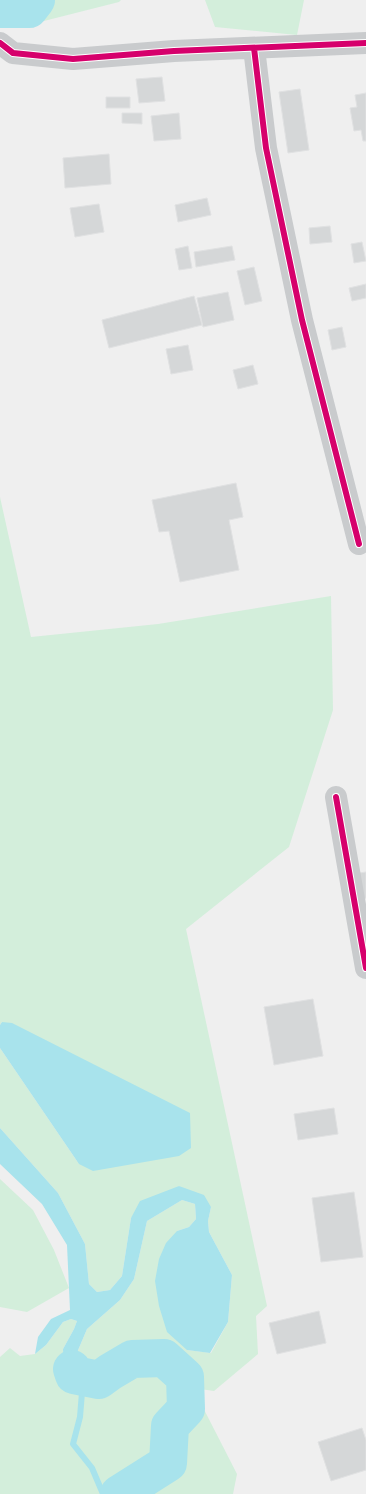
<svg xmlns="http://www.w3.org/2000/svg" width="366" height="1494" viewBox="0 0 366 1494" font-family="'Open Sans',sans-serif">
<style>
.green{fill:#d3eedb}
.water{fill:#a8e3ec}
.lines{fill:none;stroke-linecap:round;stroke-linejoin:round}
.stream{stroke:#a8e3ec;stroke-width:6}
.river{stroke:#a8e3ec;stroke-width:38}
.building{fill:#d5d7d8;stroke:#e0e1e2}
.minor{stroke:#c9cbcd;stroke-width:22}
.cycleway-casing{stroke:#fff;stroke-width:8}
.cycleway{stroke:#d6006c;stroke-width:6}
</style>
<rect width="100%" height="100%" fill="#efefef"/>
<path class="green" d="M0 0H121L119 2 36 23 0 13Z
M205 0H304L297 35 215 27Z
M0 497 31 637 158 624 331 596 333 710 289 847 186 929 267 1306 256 1316 258 1354 214 1391 193 1388 237 1474 233 1494H0V1357L10 1348 20 1356 35 1354 46 1345 63 1322 71 1319 77 1321 74 1329 63 1349 64 1376 103 1368 81 1364 76 1355 87 1329 120 1300 134 1279 147 1221 182 1200 195 1204 196 1219 189 1227 177 1231 187 1350 211 1353 228 1322 232 1275 209 1232 208 1221 211 1207 179 1186 131 1218 122 1276 110 1290 97 1292 89 1284 85 1244 58 1193 0 1128V1048L79 1164 2 1022 0 1025Z
M0 1179 33 1210 54 1250 69 1288 27 1312 0 1307Z"/>
<path class="water" d="M2 1022 12 1023 190 1113 191 1148 179 1156 93 1171 79 1164 0 1048V1025Z
M0 1128 58 1193 85 1244 89 1284 97 1292 110 1290 122 1276 131 1218 140 1201 179 1186 204 1195 211 1207 208 1221 209 1232 232 1275 228 1322 210 1353 187 1350 167 1332 159 1306 155 1281 159 1259 166 1243 177 1231 189 1227 196 1219 195 1204 182 1200 147 1221 134 1279 120 1300 87 1329 76 1355 80 1364 103 1368 114 1362 117 1372 101 1391 71 1387 64 1376 63 1349 74 1329 77 1321 71 1319 63 1322 46 1345 35 1354 38 1337 51 1319 70 1310 67 1245 42 1204 0 1164Z"/>
<g class="lines">
<path class="stream" d="M83 1380 80 1417 73 1444 92 1468 103 1494"/>
<path class="river" d="M0 9H29L36 0
M72 1369 74 1375 99 1380 110 1372 132 1359 164 1358 185 1377 186 1409 170 1426 168 1463 119 1494"/>
</g>
<path class="building" d="M162 77 165 101 139 103 136 79Z
M300 89 309 150 288 153 279 92Z
M366 93V141H363L361 130 354 131 350 108 357 107 355 95Z
M106 97H130V108H106Z
M122 113H142V124L122 123Z
M179 113 181 139 154 141 151 116Z
M109 154 111 184 65 188 63 158Z
M207 198 211 215 178 222 175 205Z
M99 204 104 232 75 237 70 208Z
M330 226 332 242 310 244 309 228Z
M362 242 366 261 354 263 351 244Z
M188 246 192 268 179 270 175 249Z
M232 246 235 260 196 267 194 252Z
M254 267 262 301 245 305 237 271Z
M366 284V298L352 301 349 288Z
M228 292 234 320 203 327 197 298Z
M194 296 202 325 109 348 102 320Z
M342 327 346 347 332 350 328 330Z
M188 345 193 370 171 374 166 349Z
M253 365 258 384 238 389 233 370Z
M236 483 243 517 229 520 239 570 180 582 169 531 159 532 152 500Z
M366 872V898L363 899 359 873Z
M313 999 323 1056 274 1065 264 1007Z
M334 1108 338 1134 298 1140 294 1114Z
M354 1192 363 1257 321 1262 312 1198Z
M319 1311 326 1343 277 1354 269 1323Z
M362 1428 366 1440V1470L331 1481 318 1442Z"/>
<g class="lines">
<path class="minor" d="M0 43 13 53 73 59 174 51 366 43
M254 48 266 148 302 320 359 544
M336 797 366 968"/>
<defs>
<path id="cycleway" d="M0 43 13 53 73 59 174 51 366 43
M254 48 266 148 302 320 359 544
M336 797 366 968"/>
</defs>
<use href="#cycleway" class="cycleway-casing"/>
<use href="#cycleway" class="cycleway"/>
</g>
</svg>
